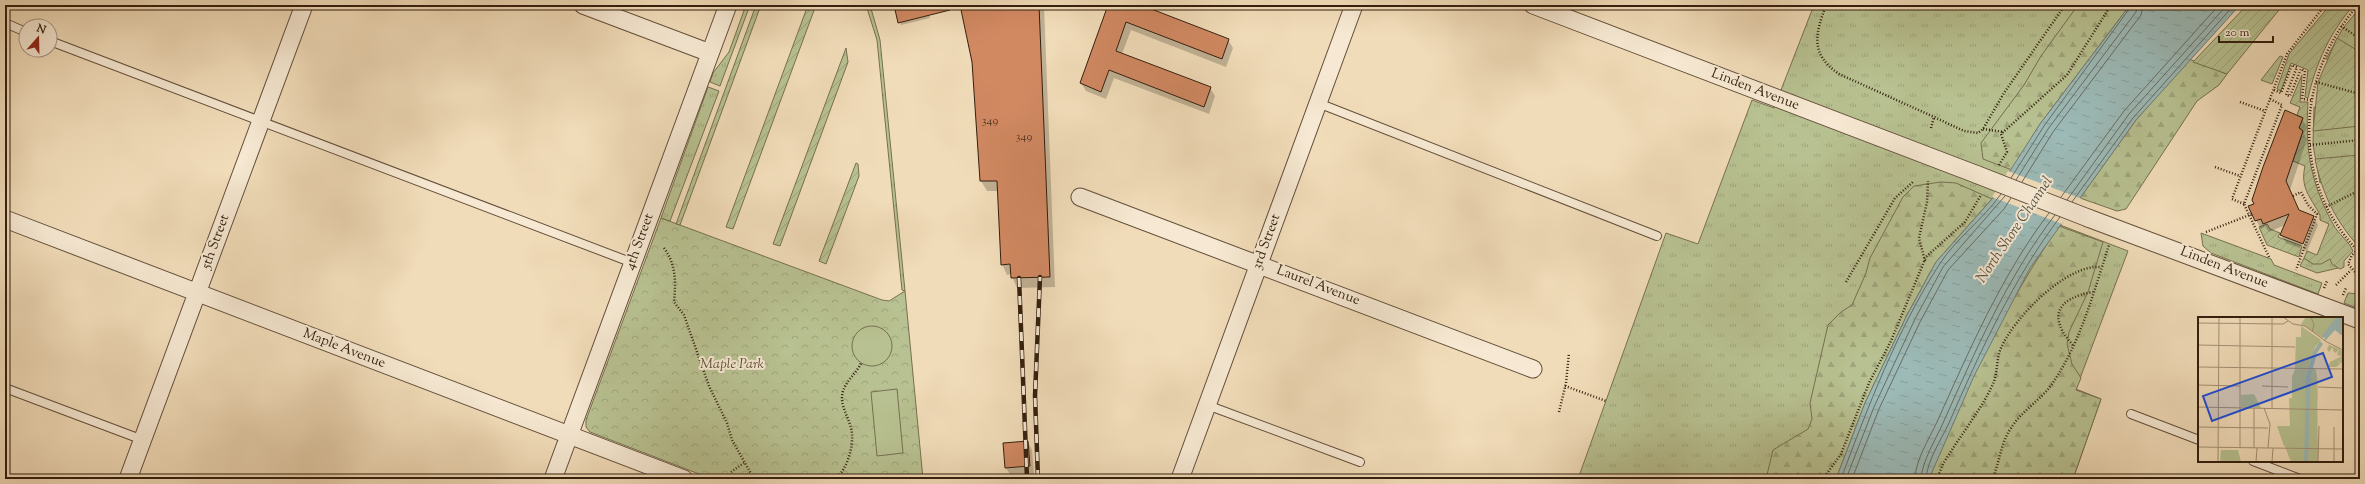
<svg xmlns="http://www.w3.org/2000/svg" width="2365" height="484" viewBox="0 0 2365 484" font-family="'Sorts Mill Goudy',serif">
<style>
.grass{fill:url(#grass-tufts);stroke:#767050}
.forest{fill:url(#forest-firs);stroke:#767050}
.park{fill:url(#park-crowns);stroke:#767050}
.garden{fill:url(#garden-furrows);stroke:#767050}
.pitch{fill:#b8c191;stroke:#767050}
.water{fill:url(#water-ripples);stroke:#727c73}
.pier{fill:#f1dcb9}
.shadow{fill:#0003;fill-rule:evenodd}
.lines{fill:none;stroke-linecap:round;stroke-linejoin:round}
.shore{stroke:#686c62;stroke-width:1}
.building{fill:#d18962;stroke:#331f0e}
.lane-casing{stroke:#624e39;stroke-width:10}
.street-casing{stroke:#624e39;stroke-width:19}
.path{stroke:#331f0e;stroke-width:2.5;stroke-dasharray:1 2;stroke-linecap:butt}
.lane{stroke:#f6e8d2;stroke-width:8}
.street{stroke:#f6e8d2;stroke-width:17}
.rail-casing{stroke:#331f0e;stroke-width:4.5}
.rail{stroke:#f6e8d2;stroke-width:3;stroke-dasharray:9;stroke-linecap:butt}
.street-bridge-casing{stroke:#624e39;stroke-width:19;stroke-linecap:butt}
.street-bridge{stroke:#f6e8d2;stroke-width:17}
.labels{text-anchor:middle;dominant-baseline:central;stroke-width:4;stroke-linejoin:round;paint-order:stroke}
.number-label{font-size:12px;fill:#5a3a23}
.street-label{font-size:14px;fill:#331f0e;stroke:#f6e8d2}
.park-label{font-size:14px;font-style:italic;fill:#5b5035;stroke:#f6e8d2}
.water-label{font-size:15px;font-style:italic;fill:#524e41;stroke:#f6e8d2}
.inset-road{fill:none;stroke:#a59075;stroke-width:1}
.view{fill:#1d4ed8;fill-opacity:0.15;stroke:#1d4ed8;stroke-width:2}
.inset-edge{fill:none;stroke:#331f0e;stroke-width:2}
</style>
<defs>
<pattern id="grass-tufts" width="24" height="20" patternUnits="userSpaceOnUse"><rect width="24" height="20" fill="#b8c191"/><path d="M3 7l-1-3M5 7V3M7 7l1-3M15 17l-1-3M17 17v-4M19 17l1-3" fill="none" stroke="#9fa57c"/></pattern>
<pattern id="forest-firs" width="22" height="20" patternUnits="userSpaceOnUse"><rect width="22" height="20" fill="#b8c191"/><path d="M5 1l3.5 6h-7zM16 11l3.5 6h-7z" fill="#9fa57c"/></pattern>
<pattern id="park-crowns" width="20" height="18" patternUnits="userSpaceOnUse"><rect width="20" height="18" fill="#b8c191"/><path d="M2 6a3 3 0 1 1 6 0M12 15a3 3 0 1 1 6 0" fill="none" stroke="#9fa57c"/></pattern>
<pattern id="garden-furrows" width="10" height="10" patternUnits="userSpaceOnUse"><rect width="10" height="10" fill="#b8c191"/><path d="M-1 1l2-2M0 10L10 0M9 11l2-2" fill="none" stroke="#9fa57c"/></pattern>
<pattern id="water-ripples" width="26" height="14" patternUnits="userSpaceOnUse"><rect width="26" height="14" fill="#9cbab7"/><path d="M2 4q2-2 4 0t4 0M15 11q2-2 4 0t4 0" fill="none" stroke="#879f9c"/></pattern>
</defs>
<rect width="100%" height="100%" fill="#f1dcb9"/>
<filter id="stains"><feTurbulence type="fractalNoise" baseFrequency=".005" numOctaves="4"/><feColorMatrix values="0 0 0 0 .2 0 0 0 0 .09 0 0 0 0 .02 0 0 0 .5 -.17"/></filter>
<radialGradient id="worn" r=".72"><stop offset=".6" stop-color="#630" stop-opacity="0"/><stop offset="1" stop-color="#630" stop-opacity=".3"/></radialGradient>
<path class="grass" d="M746 5H750L720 86 710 82 713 73 729 52Z
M866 5H870L880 40 905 291 902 290 877 40Z
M1814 5H2130L1992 199 2128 251 2076 389 2101 399 2073 479H1578L1666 233 1698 244 1752 100 1774 108Z
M2360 8V65L2326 59 2343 28Z
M2280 56 2283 57 2272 84 2261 80Z
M708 87 719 91 670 221 661 218Z
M2314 107 2360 119V161L2320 183 2313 145Z
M2201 233 2271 259 2274 265 2322 283 2318 294 2211 253 2203 246Z
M2304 258 2313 264 2330 258 2338 268 2317 273 2300 266Z
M2348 293 2360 294V309L2344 303Z"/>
<path class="forest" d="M2078 5H2130L2040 124 2012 170 1983 159 1981 143 2024 85 2041 56Z
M2189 59 2227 74 2219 85 2197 101 2126 209 2117 211 2080 198 2136 120Z
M1941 182 1956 183 1992 199 1936 262 1907 315 1865 403 1836 479H1766L1773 450 1808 429 1812 419 1810 403 1828 325 1841 312 1852 305 1866 273 1870 258 1903 197 1914 186Z
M2059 226 2103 242 2088 292 2069 332 2067 344 2072 364 2081 378 2076 390 2101 399 2073 479H1929C1963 391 2006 304 2059 226Z"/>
<path class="park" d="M661 218 882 300 889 301 905 291 923 479H712L590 432 586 427V420Z"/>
<path class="garden" d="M756 5H761L680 225 676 224Z
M808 5H816L733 229 726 227Z
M2247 5H2283L2227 74 2193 62Z
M2330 5H2354C2330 32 2316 63 2308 98L2305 97 2308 70 2291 63 2281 91 2277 89 2289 54Z
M2337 38 2360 52V126L2313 131 2318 82Z
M846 48 848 62 780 246 773 244Z
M2302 75 2300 102H2308C2305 149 2310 182 2333 224 2338 234 2349 241 2353 251L2344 261V267L2340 269 2332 264 2330 259 2321 264H2313L2304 258 2307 251 2317 255 2329 224 2320 220V215C2310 196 2300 188 2305 166L2293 161 2303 131 2299 128 2303 118 2297 115 2300 107 2290 103Z
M2360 155V244L2358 246C2335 220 2322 193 2315 159Z
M856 163 858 164 859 176 826 264 819 261Z
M2267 224 2270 229 2280 233 2278 237 2302 246 2299 257 2267 245 2259 227Z"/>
<path class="pitch" d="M852 346a20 20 0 1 1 40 0a20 20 0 1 1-40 0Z
M897 389 903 453 877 456 871 392Z"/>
<path class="water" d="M2130 5H2240L2136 120 2030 268 1974 376 1929 479H1836L1865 403 1907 315 1936 262 1992 199 2040 124Z"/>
<path class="pier" d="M2008 171 2082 199 2062 224 1992 197Z"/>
<path class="shadow" d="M895 5H927L930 18 901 25Z
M961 5H1044L1055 287 1017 288 1011 274 1007 275 1002 264 998 191H987L981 181 973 62Z
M1109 5H1140L1228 40 1233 48 1226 67 1131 30 1122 54 1210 88 1215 96 1209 114 1114 78 1106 99 1086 91 1081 83Z
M2302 119 2307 127 2304 134 2307 139 2290 190 2299 211 2313 216 2318 225 2307 251 2286 243 2281 235 2285 225 2269 232 2265 226 2261 229 2249 207 2255 204ZM2311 221H2313L2302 249 2300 248Z
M1028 442 1032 450 1034 474 1011 476 1006 468Z"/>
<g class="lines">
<path class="shore" d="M2011 178 2044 126 2132 5
M2016 180 2048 129 2136 12 2137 5
M2022 182 2053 132 2141 15 2143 5
M2061 197 2124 111 2219 5
M2067 200 2129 114 2227 5
M2072 202 2133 118 2234 5
M1841 479C1867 409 1898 328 1939 265 1956 238 1983 220 2001 194
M1846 479 1874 407 1915 319 1943 267 2005 196
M1852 479 1879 409 1920 322 1948 270 2004 209 2011 198
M1915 479C1915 461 1929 439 1937 422 1969 351 2001 276 2049 213
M1921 479C1922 461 1936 439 1943 423 1975 352 2007 277 2055 215
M1926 479C1927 461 1941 440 1949 423 1980 352 2013 279 2060 217"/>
</g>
<path class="building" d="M894 5H949L950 10 898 23Z
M960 5H1039L1050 277 1011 278 1010 264 1001 265 997 181H980L972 62Z
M1108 5H1141L1229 39 1222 59 1126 22 1116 51 1211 87 1204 107 1109 70 1101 92 1080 83Z
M2285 110 2303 118 2299 128 2303 131 2286 181 2299 210 2314 216 2303 244 2280 235 2289 214 2263 224 2261 219 2255 221 2248 206 2254 204 2252 200 2263 167Z
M1028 441 1030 466 1005 468 1003 443Z"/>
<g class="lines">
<defs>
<path id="lane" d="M5 23 26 32
M50 41 633 263
M1318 103 1657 236
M5 388 143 440
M1207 405 1360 462
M2131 414 2199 440
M2253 461 2300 479"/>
<path id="street" d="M583 5 710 53
M1533 5 1978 175
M1080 197 1533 369
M2088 218 2360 320
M5 219 684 479
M128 479 304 5
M553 479 728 5
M1180 479 1354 5"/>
</defs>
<use href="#lane" class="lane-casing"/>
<use href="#street" class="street-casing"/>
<path class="path" d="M1826 5C1815 35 1810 54 1839 74L1934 117
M2358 5C2295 77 2290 183 2360 253
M2341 26 2360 39
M2316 82 2360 94
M2274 90 2281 93 2292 65 2297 67 2286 95 2290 96 2301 69 2305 71 2302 99 2311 100
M2240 102 2265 111
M1931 128 1934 117 1964 131 1978 133 1983 129 2004 93 2065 5
M1983 129 2004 132
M2310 145 2360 140
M1999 165 2007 152 2001 134 2067 75 2111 5
M2215 167 2240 176
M2293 196 2301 192 2308 205 2317 214 2296 270
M2244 204 2232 199 2287 54 2325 5
M2326 207 2360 190
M2206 232 2252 214
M664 248C676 264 676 282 674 302L684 315 709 386 727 423 732 440 754 479
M2360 248 2352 255 2348 264 2355 272H2360
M2269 257 2244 204 2282 105 2270 99
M1925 261 1919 238 1927 202 1928 181
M1846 282 1895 198 1914 181
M2336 285 2351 270
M2324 288 2327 281
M2343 295 2346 288
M2073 345C2047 317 2057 298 2093 292
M1565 386 1606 401
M1559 412 1566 383 1569 353
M731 472 745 462
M835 479C847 470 853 448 852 434 851 421 842 410 842 398 842 383 856 375 861 363
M1823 479 1841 454 1869 383 1891 341 1926 257 1965 222 1981 195
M1937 479 1943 464C1959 437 1980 412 1993 384 1998 373 1996 359 2001 348 2014 318 2066 264 2101 267
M1992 479C2000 463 2000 444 2011 428 2022 410 2043 399 2054 381 2081 341 2094 291 2109 245"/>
<use href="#lane" class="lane"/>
<use href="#street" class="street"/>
<defs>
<path id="rail" d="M1019 278 1027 479
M1038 479 1035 396 1040 277"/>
</defs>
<use href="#rail" class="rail-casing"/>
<use href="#rail" class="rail"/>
<defs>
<path id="street-bridge" d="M1978 175 2088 218"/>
</defs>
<use href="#street-bridge" class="street-bridge-casing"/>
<use href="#street-bridge" class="street-bridge"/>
</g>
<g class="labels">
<g class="number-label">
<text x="990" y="121">349</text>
<text x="1024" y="137">349</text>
</g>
<g class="street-label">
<text transform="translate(1755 90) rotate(21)">Linden Avenue</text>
<text transform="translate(216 242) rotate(-70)">5th Street</text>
<text transform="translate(640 242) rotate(-70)">4th Street</text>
<text transform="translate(1267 242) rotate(-70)">3rd Street</text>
<text transform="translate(2224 268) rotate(21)">Linden Avenue</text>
<text transform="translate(1318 286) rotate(21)">Laurel Avenue</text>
<text transform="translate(344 349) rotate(21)">Maple Avenue</text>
</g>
<g class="park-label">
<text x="732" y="365">Maple Park</text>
</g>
<g class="water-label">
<text transform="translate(2015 230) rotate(-56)">North Shore Channel</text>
</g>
</g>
<g transform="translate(2198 317)">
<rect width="145" height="145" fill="#f1dcb9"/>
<path d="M103 9 123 23 117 30 111 48 118 53 119 61 120 145H93L79 109H92L91 81H94V60L97 52 98 20H103Z" fill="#b8c191"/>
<path d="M106 53H110L107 91 103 87ZM114 53H116L119 61 120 85 117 67 115 69 114 89 118 91H111ZM114 101V130H110L111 103ZM107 106 106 130H96L99 117ZM79 109H91L92 120 89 122 94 130 86 129Z" fill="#b8c191"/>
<path d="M108 0H138L125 21 103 7ZM56 77 63 91 43 90V78Z" fill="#b8c191"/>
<path d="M131 28 139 31 144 34 145 47 139 44 145 49 142 47 138 50H130L132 45 144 39 139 38 141 32 138 36 135 34V30L131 35 129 32Z" fill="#b8c191"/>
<path d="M23 133H40L43 145H22Z" fill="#b8c191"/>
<path d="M138 0H145V17L143 18 137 13 126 25 127 21 124 19ZM122 24 125 27 119 36 113 58 110 145H106L108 60 115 35Z" fill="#9cbab7"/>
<path class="inset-road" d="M85 0 95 7 107 9 129 25 145 33M113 0 116 8 114 15M0 6 85 7 90 4M0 28 97 30M0 50 145 52M0 68 42 69M64 69 90 70M120 70 145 71M0 90 145 93M66 91 72 107 70 131M74 92V0M0 110 70 111M0 130 145 132M42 130V0M56 131V91M20 145 21 0M58 145 59 131M74 145 75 131M120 145 121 109M136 145V110"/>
<path class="view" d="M125 36 134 60 14 104 5 79Z"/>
<rect width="145" height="145" class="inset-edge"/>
</g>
<rect width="2365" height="484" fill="none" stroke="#f1dcb9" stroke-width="20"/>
<rect x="6" y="6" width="2353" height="472" fill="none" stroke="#331f0e" stroke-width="2"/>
<rect x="10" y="10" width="2345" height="464" fill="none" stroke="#331f0e"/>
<g transform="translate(38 38) rotate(20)"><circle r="19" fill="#f6e8d2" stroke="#a89884"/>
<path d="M0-3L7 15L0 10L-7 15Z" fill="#8f2418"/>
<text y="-6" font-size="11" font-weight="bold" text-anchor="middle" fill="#331f0e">N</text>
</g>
<path d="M2219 36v6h54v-6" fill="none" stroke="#331f0e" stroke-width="2"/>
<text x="2225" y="36" font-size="12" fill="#331f0e" stroke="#f6e8d2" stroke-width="3" paint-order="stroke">20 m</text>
<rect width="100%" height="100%" filter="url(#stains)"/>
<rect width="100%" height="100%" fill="url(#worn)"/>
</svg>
